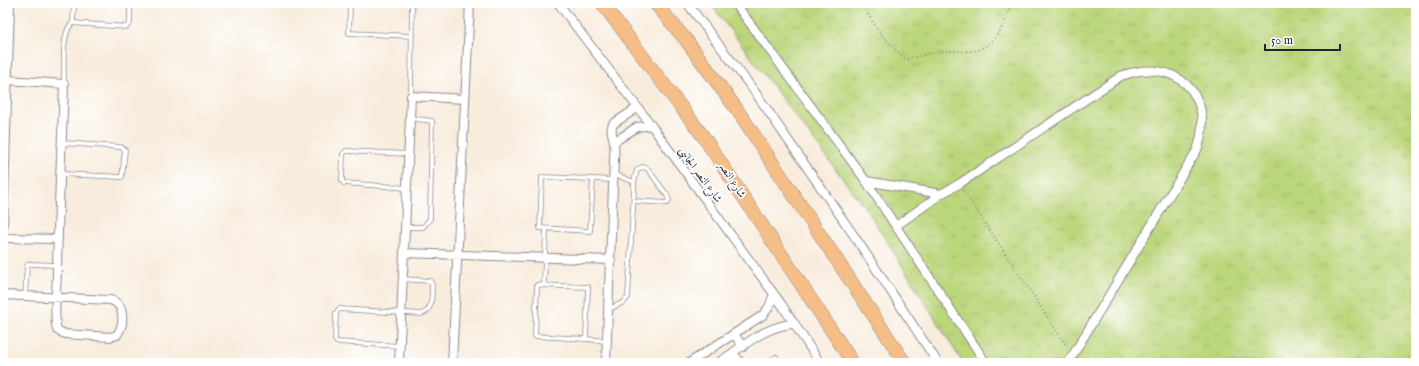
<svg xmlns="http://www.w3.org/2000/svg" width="1419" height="366" viewBox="0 0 1419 366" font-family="'IM FELL English',Amiri,serif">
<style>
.grass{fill:url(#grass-tufts);stroke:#6f7c5b}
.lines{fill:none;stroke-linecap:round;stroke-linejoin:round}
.lane-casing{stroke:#8d878c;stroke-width:5.5}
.street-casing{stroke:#8d878c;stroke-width:10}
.primary-casing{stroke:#8d878c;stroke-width:14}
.path{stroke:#8d878c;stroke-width:2;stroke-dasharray:1 3;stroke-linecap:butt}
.lane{stroke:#fff;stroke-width:4}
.street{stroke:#fff;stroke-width:8}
.primary{stroke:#f6be87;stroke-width:13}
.labels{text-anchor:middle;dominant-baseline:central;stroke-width:3.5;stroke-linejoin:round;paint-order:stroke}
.street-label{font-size:11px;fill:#22223b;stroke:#fff}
</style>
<defs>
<pattern id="grass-tufts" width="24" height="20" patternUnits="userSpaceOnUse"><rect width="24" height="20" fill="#bcd67b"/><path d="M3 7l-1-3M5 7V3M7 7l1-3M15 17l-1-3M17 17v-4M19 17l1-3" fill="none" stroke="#a1b76b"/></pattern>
</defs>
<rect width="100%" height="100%" fill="#fff"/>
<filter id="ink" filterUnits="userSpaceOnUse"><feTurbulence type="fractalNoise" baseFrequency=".025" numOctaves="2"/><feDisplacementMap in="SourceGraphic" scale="8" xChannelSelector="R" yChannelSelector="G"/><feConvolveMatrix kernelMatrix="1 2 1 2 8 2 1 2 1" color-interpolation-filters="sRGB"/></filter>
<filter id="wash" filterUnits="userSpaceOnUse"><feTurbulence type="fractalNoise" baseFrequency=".012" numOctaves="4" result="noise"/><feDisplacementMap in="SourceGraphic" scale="16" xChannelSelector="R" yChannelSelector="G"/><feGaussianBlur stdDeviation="0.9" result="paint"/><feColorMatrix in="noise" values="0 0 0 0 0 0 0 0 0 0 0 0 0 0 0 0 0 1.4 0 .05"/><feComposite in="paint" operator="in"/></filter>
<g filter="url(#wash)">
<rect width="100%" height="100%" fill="#f8ecdc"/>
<path class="grass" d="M710 3H1416V363H963L871 216Z"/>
</g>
<g filter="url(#ink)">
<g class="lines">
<defs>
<path id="lane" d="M350 3 349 33 412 36
M73 23 74 3
M64 84C64 69 61 30 73 23L126 27 130 23V3
M411 96 412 3
M61 174 122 177 125 150 121 147 62 143
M542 177 593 179 590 231 540 228Z
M593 179 613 180
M634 182 637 170 642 167 647 168 667 195 669 201 667 203 634 201
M407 188 344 183 342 181 343 154 346 151 408 154
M405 227H423L430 219 432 121 410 118
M537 285 588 287 586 339 535 336Z
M544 285 546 230
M25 296 27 266 29 264 57 265
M609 309 624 302 628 297 634 190V182L614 174
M586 339 607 341
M400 346 337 342 335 340 336 313 339 309 421 314C434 311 431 296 432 285L430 281 403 279
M766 363 776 357"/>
<path id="street" d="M558 3 651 125 782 305 820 363
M687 3 755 92 859 243 938 363
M735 3 866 181 986 363
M614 142 637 127 651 125
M866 181 941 194
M896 226 941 194 959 184 1121 76C1175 55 1217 96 1197 150L1068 363
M3 228 10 3
M3 238 58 239
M404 253 611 260
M3 295 110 300C125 303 125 324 117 335L110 337 65 334 57 330C53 314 57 287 57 270 58 208 62 146 64 84L8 80
M734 334 743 347
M733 353 741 363
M399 363 411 96 465 99
M452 363 470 3
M606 363 614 161C614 155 615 149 614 143 614 136 609 131 613 124L637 108
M689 363 763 315 769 307 774 294
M718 363C741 348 767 324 795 324"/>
<path id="primary" d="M602 3 703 136 853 363
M655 3 686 40 738 111 905 363"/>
</defs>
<use href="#lane" class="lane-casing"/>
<use href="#street" class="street-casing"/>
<use href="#primary" class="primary-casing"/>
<path class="path" d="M870 3 867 11C869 21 897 55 907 59 919 56 931 53 944 51 953 50 963 52 972 51 996 47 1005 24 1011 3
M963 190 1068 348"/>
<use href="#lane" class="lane"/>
<use href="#street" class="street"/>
<use href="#primary" class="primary"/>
</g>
</g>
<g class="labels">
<g class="street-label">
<text transform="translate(700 175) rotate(54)">شارع النصر الجانبى</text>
<text transform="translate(732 180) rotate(57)">شارع النصر</text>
</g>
</g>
<rect width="1419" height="366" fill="none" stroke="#fff" stroke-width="16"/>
<path d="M1265 44v6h75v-6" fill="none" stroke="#22223b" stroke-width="2"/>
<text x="1271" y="44" font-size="12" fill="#22223b" stroke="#ffffff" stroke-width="3" paint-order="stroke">50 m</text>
</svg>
